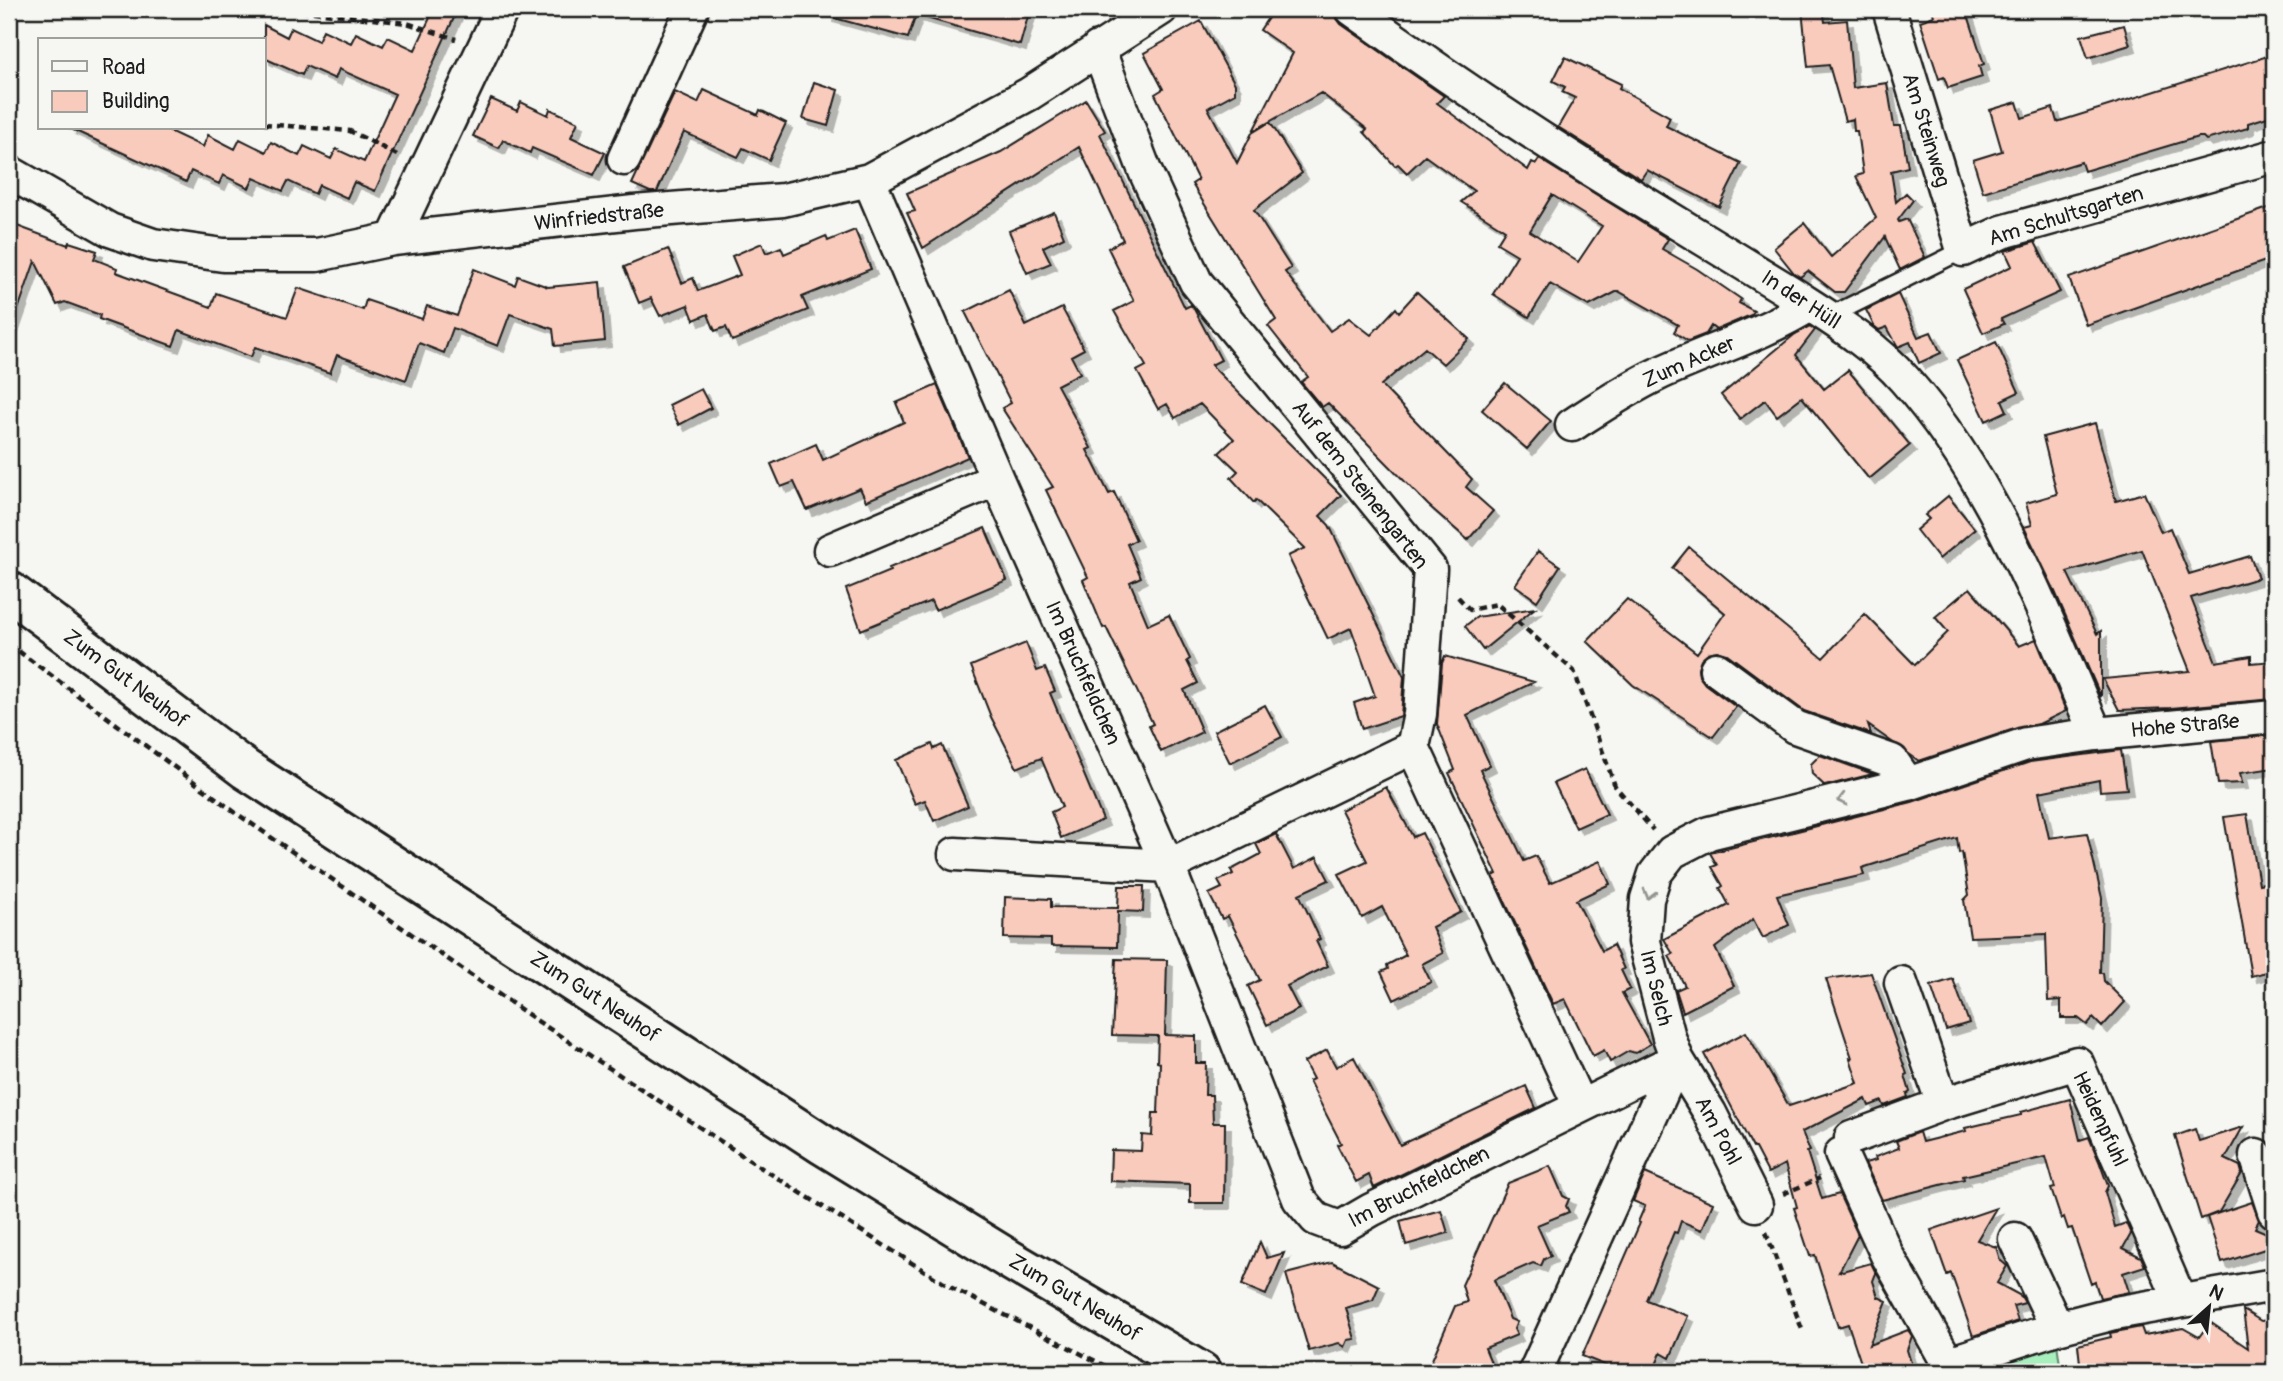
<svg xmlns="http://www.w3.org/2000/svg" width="2283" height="1381" viewBox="0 0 2283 1381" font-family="Pangolin,sans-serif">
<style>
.green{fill:#a7efbd;stroke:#62866c;stroke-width:2}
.building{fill:#f9cbbc;stroke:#1c1c1c;stroke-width:2;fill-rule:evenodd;filter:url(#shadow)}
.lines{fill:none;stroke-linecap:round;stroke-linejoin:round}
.service-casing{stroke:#1c1c1c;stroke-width:21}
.minor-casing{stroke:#1c1c1c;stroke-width:37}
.secondary-casing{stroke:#1c1c1c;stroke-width:44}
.path{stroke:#1c1c1c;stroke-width:4.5;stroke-dasharray:7 5;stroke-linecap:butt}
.service{stroke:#f6f6f2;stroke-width:16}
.minor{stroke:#f6f6f2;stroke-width:32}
.secondary{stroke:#f6f6f2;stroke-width:38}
.oneway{stroke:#949492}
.labels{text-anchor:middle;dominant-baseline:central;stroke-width:7;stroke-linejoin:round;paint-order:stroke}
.street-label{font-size:21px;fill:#1c1c1c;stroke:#f6f6f2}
</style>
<defs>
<filter id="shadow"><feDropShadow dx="6" dy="6" stdDeviation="0" flood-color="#0004"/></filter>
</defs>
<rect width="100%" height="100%" fill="#f6f6f2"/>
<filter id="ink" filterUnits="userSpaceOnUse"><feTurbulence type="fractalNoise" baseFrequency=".0143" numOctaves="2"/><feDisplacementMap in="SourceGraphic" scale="14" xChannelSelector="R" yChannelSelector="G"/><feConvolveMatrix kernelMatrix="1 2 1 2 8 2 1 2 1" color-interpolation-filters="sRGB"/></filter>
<g filter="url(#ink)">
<path class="green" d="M2057 1343 2061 1372H2012L2010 1358Z"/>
<path class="building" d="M434 9H458L375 191 354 182 347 198 319 185 315 194 288 181 283 191 254 178 249 188 223 175 219 184 191 171 186 182 69 128H163L203 147 208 135 235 149 240 139 266 152 271 142 299 156 304 146 331 159 336 149 364 162 395 94 339 69 335 79 306 66 302 75 264 58V25L287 37 291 28 318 41 323 30 351 43 356 33 383 46 388 37 415 50Z
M828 9H1030L1020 45 916 15 908 38 827 16Z
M1274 9H1324L1335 16 1341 24 1444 96 1437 103 1528 170 1532 162 1536 164 1539 159 1668 239 1662 249 1697 269 1741 299 1739 303 1754 311 1751 315 1716 330 1711 326 1706 334 1688 341 1674 332 1678 325 1618 291 1589 306 1550 284 1529 317 1507 303 1493 294 1517 255 1497 243 1505 230 1461 202 1474 191 1425 156 1407 173 1398 164 1395 166 1364 132 1367 129 1321 93 1253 131 1293 53 1260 30ZM1552 195 1602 226 1578 262 1530 231Z
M1802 9H1823L1825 22 1847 20 1853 88 1887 83 1894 126H1901L1908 167 1891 171 1896 202 1906 193 1913 200 1898 220 1899 222 1907 219 1925 257 1900 270 1885 237 1844 292H1835L1808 271 1800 277 1794 273 1774 248 1804 223 1831 257 1876 218 1856 176 1863 174 1857 131H1854L1853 119 1845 121 1829 65 1808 67Z
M1932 9H1966L1984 64 1979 66 1982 77 1948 88 1944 77 1939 79 1920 21 1934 16Z
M1201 21 1235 84V93L1208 108 1237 163 1252 133 1270 122 1302 173 1254 210 1291 268 1285 272 1330 331 1349 318 1371 335 1396 308 1399 312 1417 292 1469 339 1443 364 1425 348 1381 385 1472 479 1466 487 1493 511 1468 540 1428 505 1328 403 1322 407 1301 382 1308 377 1268 326 1276 320 1192 184 1198 180 1155 94 1163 89 1144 53Z
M2124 25 2130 45 2088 58 2081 36Z
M2274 54V115L2248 123V128L2206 140 2203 137H2198L2084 171 2081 162 1983 192 1973 160 2002 151 1990 110 2017 102 2022 118 2053 108 2057 122Z
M1565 57 1621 84 1619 88 1670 117 1666 126 1741 163 1719 207 1647 170 1641 179 1558 127 1575 98 1562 92 1565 87 1553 81Z
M814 82 838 90 828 126 803 119Z
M704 90 758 115 760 110 786 123 769 160 743 148 738 157 684 132 657 192H650L632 184 675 92 698 103Z
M491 99 517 111 521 102 548 115 550 109 578 122 571 137 605 153 594 175 532 148 530 153 503 140 499 148 473 136Z
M1086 100 1105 131 1100 134 1185 308 1191 305 1194 309 1221 360 1211 365 1341 495 1320 516 1329 525 1404 677 1401 716 1362 729 1354 703 1375 696 1351 628 1328 639 1288 556 1305 548 1256 500 1254 503 1231 478 1238 471 1219 453 1234 439 1200 404 1175 418 1167 404 1158 409 1137 371 1146 366 1114 311 1134 301 1108 248 1123 240 1079 147 923 248 907 213 915 211 907 193 1001 152Z
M2274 206V258L2086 325 2069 278Z
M1054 212 1064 237 1043 247 1051 263 1027 273 1009 231Z
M9 223 68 245 69 242 97 251 94 259 117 268 116 272 211 307 216 293 287 317 298 288 363 310 366 300 422 319 427 306 457 316 474 269 515 285 518 276 548 287 600 282 605 341 555 346 553 329 510 314 498 346 453 328 444 353 419 343 406 380 337 355 330 373 255 347 251 357 179 330 173 346 99 319 100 315 65 302 57 305 35 261 12 327 9 326Z
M855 230 871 269 802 297 808 310 732 341 726 327 715 331 708 314 694 320 688 305 660 316 651 298 639 303 624 267 668 249 682 283 693 278 698 291 740 275 732 256 762 243 766 253 781 247 784 254 826 236 828 241Z
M2035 242 2060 292 2001 319 2004 324 1983 333 1963 289 2012 266 2005 251Z
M1009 290 1026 326 1062 308 1084 349 1071 356 1080 373 1057 385 1091 448 1087 450 1109 494 1114 492 1136 540 1127 544 1141 577 1130 582 1148 625 1169 615 1190 659 1187 661 1198 683 1184 690 1202 732 1161 752 1149 726 1153 724 1106 627 1103 628 1083 580 1088 577 1046 490 1053 487 1002 408 1011 403 965 312Z
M1898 294 1918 337 1931 332 1941 353 1919 363 1910 342 1898 347 1887 327 1879 330 1874 326 1866 310Z
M1810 326 1815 330 1796 355 1824 389 1848 370 1910 445 1869 479 1802 397 1777 416 1765 400 1740 419 1721 395 1794 335Z
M1996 342 2019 392 2002 400 2007 411 1986 421 1957 360Z
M1505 383 1551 421 1527 449 1482 410Z
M937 385 968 457 866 501 860 488 807 510 794 482 781 487 771 464 816 444 823 460 904 422 896 403Z
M701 389 711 408 679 425 669 405Z
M2095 423 2116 501 2144 493 2161 532 2170 528 2189 574 2250 556 2258 578 2191 598 2216 662 2251 656V663L2274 661V699L2171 708 2119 710 2103 679 2190 671 2142 550 2067 572 2097 634 2101 631V697L2100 695 2053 587 2024 527 2032 525 2026 503 2057 494 2043 437Z
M1948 496 1975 529 1939 559 1916 530 1929 519 1925 515Z
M985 528 1007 580 935 610 931 601 861 630 846 589 890 571 889 568Z
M1689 547 1823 658 1865 614 1915 665 1948 632 1935 617 1970 588 2019 646 2036 639 2066 711 2039 724 2020 727 1919 761 1868 725 1871 734 1804 711 1727 654 1717 651 1708 653 1701 659 1698 668 1699 676 1705 684 1736 707 1713 737 1633 685 1587 641 1627 599 1697 653 1725 613 1672 568Z
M1538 551 1560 566 1537 601 1515 585Z
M1535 608 1483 650 1465 626 1477 617Z
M1026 643 1037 671 1045 668 1055 691 1050 693 1103 820 1061 838 1051 812 1062 807 1041 758 1017 768 991 717 971 666Z
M1445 656 1534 682 1467 715 1490 765 1480 770 1524 861 1536 856 1550 883 1600 861 1610 884 1576 900 1602 951 1613 945 1624 969 1621 970 1630 989 1622 993 1650 1044 1635 1053 1629 1051 1610 1062 1604 1050 1593 1056 1565 999 1553 1004 1493 876 1497 874 1449 773 1455 770 1437 724 1442 663Z
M1265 705 1282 737 1230 763 1214 731Z
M2274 735V768L2240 773 2242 783 2218 784 2211 741Z
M932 744 934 749 942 745 968 806 934 821 925 800 915 804 896 760Z
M2121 750 2127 789 2100 791 2099 780 2039 792 2049 838 2087 833 2102 898 2100 973H2103L2104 981 2125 1002 2102 1027 2093 1018 2087 1025 2078 1018H2061V1000L2048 1001 2046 934 1970 937 1964 900 1969 895 1962 852 1959 853 1957 838 1862 868 1864 875 1777 895 1789 925 1763 938 1753 919 1715 948 1734 986 1683 1012 1676 990 1685 986 1669 956 1673 954 1664 939 1729 905 1720 888 1723 886 1712 867 1717 865 1710 853 1912 802 2030 762Z
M1820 755 1873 774 1825 786 1812 774 1811 764Z
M1585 769 1607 814 1576 828 1554 783Z
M1386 787 1413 837 1422 833 1461 912 1432 927 1443 953 1422 964 1431 982 1394 1000 1381 972 1388 969 1387 965 1406 955 1382 907 1362 918 1339 874 1367 861 1341 810Z
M2247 814 2259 884 2274 881V970L2251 976 2224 817Z
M1276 834 1294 869 1317 857 1329 880 1299 894 1320 939 1316 941 1328 966 1287 986 1299 1009 1267 1025 1248 986 1260 980 1228 916 1222 919 1209 894 1222 888 1218 881 1233 874 1231 870 1261 854 1256 844Z
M1119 886H1144L1143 912 1118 911 1117 947 1051 946V939L1004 938 1005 897 1051 899V907L1118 908Z
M1116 959 1167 960 1165 1035 1196 1036V1063H1206L1205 1095H1212L1213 1123H1225L1224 1203H1190V1184L1110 1181 1111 1150 1141 1151 1142 1135 1152 1136 1153 1113H1158L1160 1063 1157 1062 1158 1036 1112 1035Z
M1871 973 1907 1074 1905 1075 1910 1092 1907 1094 1908 1097 1884 1106 1882 1101 1869 1106 1866 1099 1802 1132 1810 1151 1807 1152 1822 1199 1839 1194 1858 1235 1839 1272 1871 1263 1876 1273 1873 1281 1878 1297 1887 1301 1869 1345 1908 1330 1912 1336 1907 1350 1914 1372H1864L1848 1324 1838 1327 1815 1255 1810 1256 1794 1208 1797 1207 1785 1164 1768 1173 1755 1148H1753L1704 1054 1746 1032 1789 1106 1858 1083 1850 1058H1852L1826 979Z
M1953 979 1969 1023 1946 1030 1931 986Z
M1327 1050 1336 1067 1354 1057 1400 1145 1526 1086 1536 1108 1374 1188 1369 1175 1356 1182 1337 1145 1341 1143 1309 1081 1313 1079 1304 1062Z
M2070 1099 2080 1140 2089 1137 2099 1161 2108 1186 2105 1192 2115 1227 2126 1223 2131 1234 2123 1248 2141 1257 2145 1266 2123 1273 2129 1292 2100 1298 2095 1282 2091 1284 2072 1228 2068 1229 2064 1217 2061 1219 2051 1189 2055 1188 2046 1157 1963 1176 1964 1179 1882 1200 1865 1163 1876 1160 1875 1157 1899 1148 1896 1141 1919 1132 1922 1142 1966 1131 1965 1128 2021 1115V1112Z
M2243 1127 2225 1159 2240 1166 2242 1173 2219 1212 2201 1219 2175 1136 2195 1129 2199 1141Z
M1550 1166 1563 1196 1569 1199 1566 1206 1569 1212 1537 1225 1551 1256 1544 1259 1541 1266 1533 1263 1494 1280 1510 1319 1517 1322 1514 1329 1517 1335 1485 1348 1495 1372H1446L1443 1364 1428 1369 1455 1306 1467 1302 1462 1285 1508 1183Z
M1645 1173 1713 1203 1702 1230 1681 1221 1677 1233 1674 1232 1646 1300 1688 1316 1670 1358 1661 1353 1653 1372H1622L1582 1356 1640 1223 1638 1222 1645 1206 1633 1201Z
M2252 1202 2259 1220 2255 1228 2274 1236V1246L2222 1263 2207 1217Z
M1996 1208 1977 1240 1996 1247 2000 1260 2007 1266 1997 1283 2021 1296 2025 1303 2013 1306 2018 1321 1973 1336 1951 1273 1947 1275 1931 1230Z
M1441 1210 1448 1233 1406 1245 1400 1221Z
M1260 1242 1267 1258 1284 1253 1266 1295 1242 1285Z
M1332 1262 1379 1286 1373 1300 1346 1308 1355 1339 1348 1340 1345 1347 1339 1343 1309 1351 1286 1274Z
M2243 1310 2261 1321 2274 1319V1372H2081L2078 1345 2111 1337 2110 1333 2141 1327 2144 1335 2183 1328 2199 1337 2210 1322 2248 1348Z"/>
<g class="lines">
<defs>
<path id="service" d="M1828 317 1963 250"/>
<path id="minor" d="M1352 9C1448 78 1546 144 1648 205 1695 234 1743 263 1790 292 1830 318 1874 344 1905 380 1995 482 2043 611 2096 734
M1889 9 1963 250 2002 232 2274 156
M1098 48 1145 171 1196 282 1430 569 1420 714 1413 747 1580 1106
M624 159 692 9
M9 172 110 230 153 245 223 255H317L393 239 634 212 783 200 869 180 1029 94 1161 9
M869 180 997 479 1168 866 1299 1199 1316 1219 1340 1228 1371 1210 1677 1059
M393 239 502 9
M1572 425C1600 407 1627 389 1656 375 1707 351 1762 335 1810 305
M830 550 997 479
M1716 669 1795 727 1892 761 1908 784
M955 854 1168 866 1413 747
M1901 983 1943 1104 2077 1063 2180 1300
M1851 1138 1943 1104
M1841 1154 1887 1255 1953 1372
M2256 1155 2274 1211
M1756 1205 1710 1113 1677 1059 1669 1037 1644 942 1647 899 1655 874 1672 852 1709 833 1908 784 2026 744 2096 734 2274 717
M2015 1239 2057 1328
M1949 1363 2057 1328 2115 1313 2274 1285
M1535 1372 1677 1059"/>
<path id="secondary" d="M9 591 245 769 823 1145 1010 1260 1201 1372"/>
</defs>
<use href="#service" class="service-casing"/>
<use href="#minor" class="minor-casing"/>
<use href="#secondary" class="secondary-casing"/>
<path class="path" d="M289 9 407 23 456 39
M264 124 350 131 399 156
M1458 597 1470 610 1497 604 1574 671 1615 786 1653 830
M9 644 236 813 536 1020 760 1167 950 1287 1117 1372
M1783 1194 1820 1178
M1766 1232 1803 1332
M1232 1366 1244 1372"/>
<use href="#service" class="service"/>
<use href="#minor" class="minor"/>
<use href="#secondary" class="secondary"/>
</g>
<defs><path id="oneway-chevron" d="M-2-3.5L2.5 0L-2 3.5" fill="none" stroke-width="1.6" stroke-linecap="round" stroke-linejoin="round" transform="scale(1.75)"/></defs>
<g class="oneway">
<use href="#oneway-chevron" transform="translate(1842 800) rotate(166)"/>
<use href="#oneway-chevron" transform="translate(1649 894) rotate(105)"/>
</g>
</g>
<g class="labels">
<g class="street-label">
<text transform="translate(1926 130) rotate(73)">Am Steinweg</text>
<text transform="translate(2066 216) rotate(-17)">Am Schultsgarten</text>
<text transform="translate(599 217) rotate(-6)">Winfriedstraße</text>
<text transform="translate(1801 300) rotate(33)">In der Hüll</text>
<text transform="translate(1689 362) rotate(-24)">Zum Acker</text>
<text transform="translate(1360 485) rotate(52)">Auf dem Steinengarten</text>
<text transform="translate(1083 673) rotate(66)">Im Bruchfeldchen</text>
<text transform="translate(126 679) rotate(37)">Zum Gut Neuhof</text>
<text transform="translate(2185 726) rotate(-5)">Hohe Straße</text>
<text transform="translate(1656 988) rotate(76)">Im Selch</text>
<text transform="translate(595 997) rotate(33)">Zum Gut Neuhof</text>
<text transform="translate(2100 1119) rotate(65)">Heidenpfuhl</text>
<text transform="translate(1718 1131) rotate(62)">Am Pohl</text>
<text transform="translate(1419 1187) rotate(-27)">Im Bruchfeldchen</text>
<text transform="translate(1075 1298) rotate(31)">Zum Gut Neuhof</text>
</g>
</g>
<rect width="2283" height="1381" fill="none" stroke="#f6f6f2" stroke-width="35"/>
<rect x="18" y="18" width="2248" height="1346" fill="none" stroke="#1c1c1c" stroke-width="2.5" filter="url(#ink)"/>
<rect x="38" y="38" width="228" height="91" fill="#f6f6f2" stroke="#9f9f9c" stroke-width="2"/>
<rect x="52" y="61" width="35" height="10" fill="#f6f6f2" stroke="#9f9f9c" stroke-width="2"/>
<text x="102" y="74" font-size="21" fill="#1c1c1c">Road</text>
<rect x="52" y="91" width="35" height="21" fill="#f9cbbc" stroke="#9f9f9c" stroke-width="2"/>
<text x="102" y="108" font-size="21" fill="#1c1c1c">Building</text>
<g transform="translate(2209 1307) rotate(27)" stroke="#f6f6f2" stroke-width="5" paint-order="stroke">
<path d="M0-5L12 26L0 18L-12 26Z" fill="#1c1c1c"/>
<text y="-10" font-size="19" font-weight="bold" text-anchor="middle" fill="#1c1c1c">N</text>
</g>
</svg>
